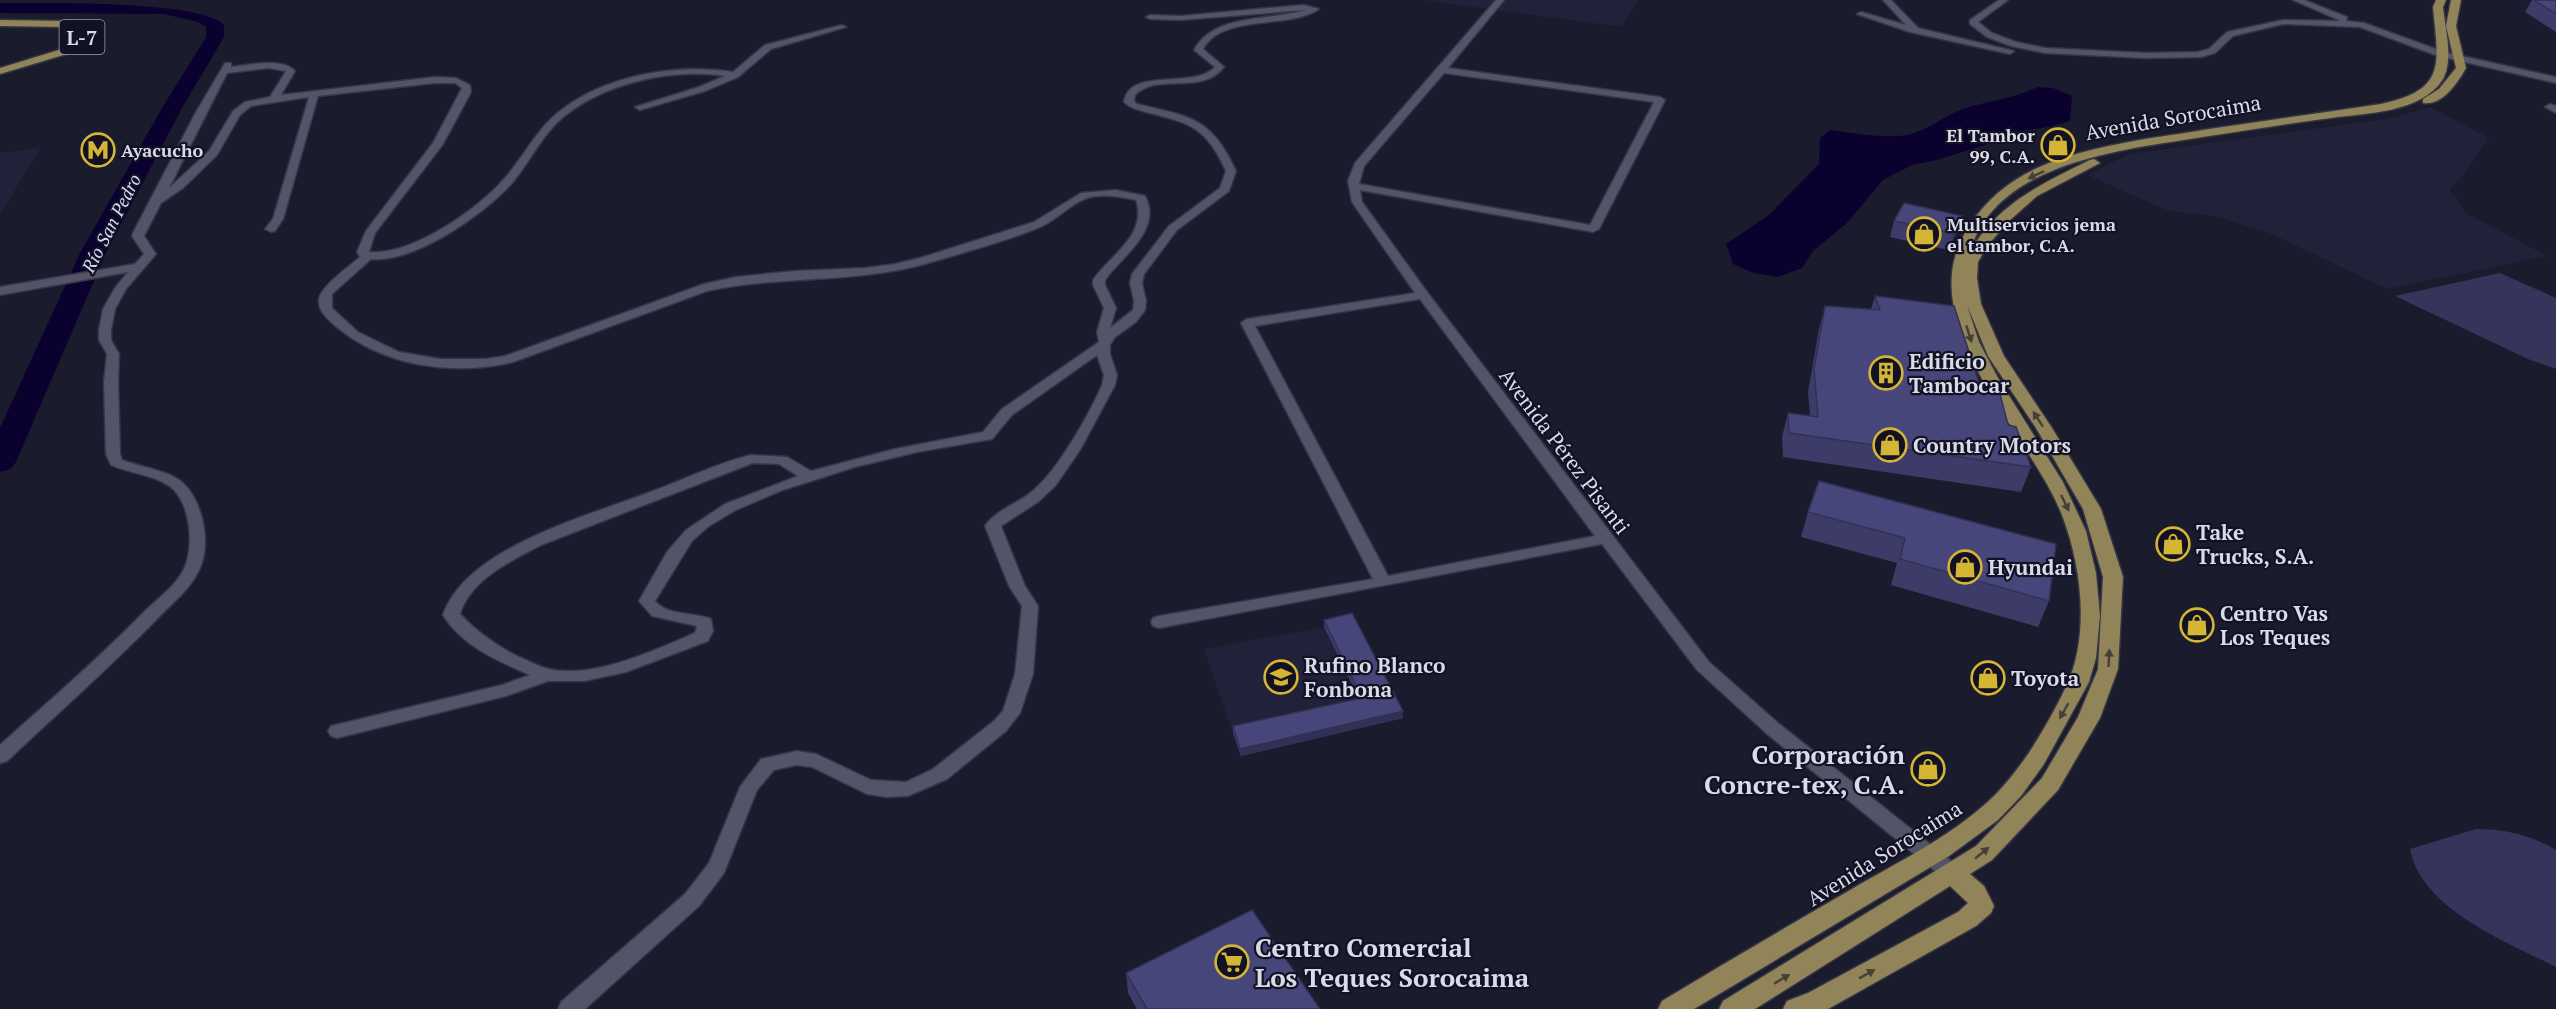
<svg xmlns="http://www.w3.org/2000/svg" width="2556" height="1009" viewBox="0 0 2556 1009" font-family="'PT Serif',serif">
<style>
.built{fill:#21213a}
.green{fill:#35355c}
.water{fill:#0b012e}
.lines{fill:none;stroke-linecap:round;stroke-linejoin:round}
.river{fill:#0b012e;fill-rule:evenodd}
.street-casing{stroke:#353543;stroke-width:3}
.primary-casing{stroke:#353543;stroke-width:3}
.street{fill:#53546a;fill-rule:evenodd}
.primary{fill:#928459;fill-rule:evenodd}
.wall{fill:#3d3c69}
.shaded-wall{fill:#323155}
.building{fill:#47467a;stroke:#323155;stroke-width:1.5}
.oneway{fill:#454039}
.labels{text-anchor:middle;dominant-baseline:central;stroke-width:4.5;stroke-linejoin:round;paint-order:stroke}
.far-poi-label{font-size:18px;font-weight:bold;fill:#dadbe8;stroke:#121224;text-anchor:start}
.far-water-label{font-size:18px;font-style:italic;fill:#d8dafc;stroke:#121224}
.shield{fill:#121224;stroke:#9e9fad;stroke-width:1.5}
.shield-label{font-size:20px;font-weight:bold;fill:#dadbe8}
.street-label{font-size:21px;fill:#dadbe8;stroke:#121224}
.poi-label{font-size:21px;font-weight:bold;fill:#dadbe8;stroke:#121224;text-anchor:start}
.near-poi-label{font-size:26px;font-weight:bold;fill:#dadbe8;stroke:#121224;text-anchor:end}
</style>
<rect width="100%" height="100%" fill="#1b1b2e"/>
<path class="built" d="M1422 0H1638L1622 27Z
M2430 107 2489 138 2461 178 2449 189 2466 213 2547 256 2387 289 2274 235 2215 216 2169 211 2087 175 2130 154 2393 118Z
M40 148 0 215V153Z
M1324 627 1361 705 1233 733 1204 649Z"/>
<path class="green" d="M2500 273 2556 298V369L2528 359 2395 296Z
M2476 829C2505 829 2531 835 2556 850V967C2507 942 2421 909 2410 849Z"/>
<path class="water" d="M2038 87 2053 88 2072 96 2070 121 2049 127 2012 132 1988 144 1937 160 1912 165 1883 180 1847 223 1813 251 1802 268 1778 277 1753 273 1733 264 1726 244 1769 215 1819 164 1820 138 1830 130C1853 133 1896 141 1917 132 1933 126 1946 115 1963 109 1988 101 2014 98 2038 87Z"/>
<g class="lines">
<path class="river" d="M0 3C40 3 203 0 224 25V37L182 108 106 253 16 462 11 469 0 472V428L80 253 162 108 206 37V27L198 22 164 14 0 13Z"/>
<defs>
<path id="street" d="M1496 0H1504L1448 68 1660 97 1665 100 1599 229 1593 232 1360 190 1362 202 1427 292 1709 662 1778 723 1960 868 1963 874 1960 880 1953 882 1946 880 1766 733 1697 670 1602 544 1159 628 1153 626 1151 622 1153 618 1159 616 1373 579 1241 323 1247 319 1415 293 1352 202 1348 181 1355 163ZM1444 73 1654 102 1590 225 1359 184 1364 166ZM1420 299 1595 536 1388 576 1255 326Z
M1883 0H1891L1918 28 2014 51 2010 54 1910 32 1857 14 1861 12 1906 25Z
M1999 0H2008L1978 22 1992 33 2016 42 2045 48 2146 53 2198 52 2209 49 2227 32 2283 20 2341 21 2293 0H2304L2347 17 2346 21 2364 23 2444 52 2556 77V83L2438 56 2360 27 2283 24 2233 36 2215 53 2201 57 2146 58 2045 53 2011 46 1987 37 1970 24V20Z
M1304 5 1319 9C1289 30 1222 13 1203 49L1224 67C1202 96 1157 72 1135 95L1134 101 1137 104C1191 117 1211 117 1236 171L1229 191 1177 230 1144 274 1142 283 1146 301 1145 310 1136 322 1115 337 1110 345V354L1117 375 1115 385 1080 450 1056 485 1038 502 1001 526 1025 586 1038 606 1033 674 1020 713 1006 731 947 779 908 796 887 797 867 794 812 767 797 765 774 770 757 790 724 873 699 906 585 1009H558L561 1002 685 894 709 863 740 787 761 759 797 751 816 754 871 780 906 782 933 769 994 721 1003 711 1015 674 1022 606 1009 586 985 526C997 508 1022 503 1037 487 1060 466 1090 413 1102 385L1104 375 1097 355 1012 415 992 439 917 452 855 467 780 491 736 510 709 526 692 541 655 601C667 616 694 612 711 619L713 631 708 641 626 672 584 681H548L506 696 337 738 331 736 328 731 331 726 502 685 530 675C498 661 462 646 443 615 466 547 591 515 653 491 685 479 718 463 751 455L787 457 811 471 895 449 983 432 1002 409 1099 342 1097 332 1104 308 1093 285V280C1109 256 1148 235 1136 200 1122 197 1102 193 1087 198 1070 204 1057 220 1040 227 1005 242 965 252 928 263 856 284 780 275 707 291L513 362C454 376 386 367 338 328 330 321 317 311 319 299 321 286 350 266 360 257L357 252 366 231 433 143 462 88 455 83H435L318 96 283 219 275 231 271 232 265 229 273 219 309 97 251 106 240 115 217 155 183 188 161 203 144 236 156 254 126 289 115 309 111 330V340L119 354 118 382 120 454 122 460 128 462C145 468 170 471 183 483 203 502 211 543 200 568 191 589 171 604 156 620 108 669 57 714 7 761L0 763V745C49 701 98 659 144 612 157 599 176 586 184 569 194 547 191 508 174 490 159 475 130 474 111 465L106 454 104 382 107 354 99 340V330L103 309 115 288 128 272 0 295V287L135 264 144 254 132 236 134 231 195 114 225 63H231V67C248 65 283 57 295 71L281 95 435 77 456 78 470 85 471 92 443 144 375 233 369 252C412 256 478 209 505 178 524 156 537 129 560 111 605 75 677 63 733 72L765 45 842 25 846 27 771 49 738 77 705 91 640 110 635 107 699 87 725 76C674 68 609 82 567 114 544 131 531 160 513 182 485 214 415 263 371 259L332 294V308L358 332 399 352 440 359H486L505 356 704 284 736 277 795 271 865 268 895 264 920 258 1034 222 1081 193 1116 190 1145 196C1163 230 1122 256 1105 280V285L1116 308 1110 328 1133 310 1134 301 1130 283 1132 274 1169 226 1220 188 1226 171C1207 129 1192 123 1149 113 1140 110 1131 109 1124 102 1130 66 1194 90 1215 67L1194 50C1214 13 1270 21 1305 10L1180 20 1150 19 1146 17 1150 15 1180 16ZM269 68 286 71 270 97 245 102 233 111 209 151 169 188 227 73ZM753 463 779 464 798 476 725 504 686 530 667 552 639 601 652 616 697 626 695 633C655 650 594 679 549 669 539 667 529 661 519 657 497 646 477 632 460 614 471 579 511 561 541 545Z
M2550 104 2556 106V113L2545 107Z"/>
<path id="primary" d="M2436 0H2446L2443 7C2445 28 2454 59 2443 79 2422 113 2366 113 2331 118 2286 124 2241 131 2196 138 2121 150 1995 163 1970 252 1997 204 2043 183 2090 160L2094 159 2100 163 2037 196 2010 220 1987 246 1978 262 1977 278 1981 304 2004 356 2052 428 2101 509 2123 577 2118 669 2100 718 2058 790 1992 860 1970 874 1984 886 1994 906 1991 913 1976 926 1828 1009H1783L1787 1001 1808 993 1958 912 1968 903 1950 886 1755 1009H1719L1723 1001 1976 846 2042 778 2078 717 2098 669 2103 577 2083 509 2036 428 1988 356 1967 305 1979 342 1998 378 2063 482 2086 531 2096 573 2100 616 2096 658 2089 682 2044 764 2021 796 1998 820 1949 856 1694 1009H1658L1662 1001C1725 963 1788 926 1852 889 1901 860 1957 834 1998 792 2026 762 2048 724 2066 687 2090 636 2082 567 2062 515 2029 431 1905 319 1970 225 1992 191 2025 170 2063 158 2103 145 2144 139 2185 133 2251 122 2316 114 2381 104 2448 90 2438 63 2433 7Z
M2451 0H2461L2456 26 2466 68C2458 82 2443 106 2423 103V99L2439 89 2456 68 2446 26Z
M0 20 68 21 86 28V39L70 53 0 74V68L62 49 76 38 77 31 66 27 0 26Z"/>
</defs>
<use href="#street" class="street-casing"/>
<use href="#primary" class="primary-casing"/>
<use href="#street" class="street"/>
<use href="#primary" class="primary"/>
</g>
<path class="wall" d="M2532 0H2556V32L2525 12Z
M1962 216 1957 232 1948 250 1890 237 1894 221Z
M1875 296 1982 392 2008 425 2031 467 2021 492 1783 457 1782 437 1788 413 1810 416 1808 392 1819 329 1825 306 1871 309Z
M1819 481 2049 601 2038 627 1891 585 1897 563 1801 537 1808 512Z
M1324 620 1403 711V718L1241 756 1233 733V726L1359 699 1324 627Z
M1126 973 1320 1009H1137L1128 993Z"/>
<path class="shaded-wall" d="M1962 216 1957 232 1948 250 1954 234Z
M1403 711V718L1241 756 1240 749Z"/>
<path class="building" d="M2534 0H2556V14Z
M1904 203 1962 216 1954 234 1894 221Z
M1875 296 1954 306 1982 392 2000 394 2008 425 2016 427 2031 467 1789 433 1788 413 1818 417 1814 369 1825 306 1880 310Z
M1819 481 2056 544 2049 601 1900 559 1905 538 1808 512Z
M1352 613 1403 711 1240 749 1233 726 1362 698 1324 620Z
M1252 910 1320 1009H1147L1126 973Z"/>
<defs><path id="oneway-solid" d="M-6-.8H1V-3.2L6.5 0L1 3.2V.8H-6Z" transform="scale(1.5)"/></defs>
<g class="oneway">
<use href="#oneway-solid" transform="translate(2036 175) rotate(154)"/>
<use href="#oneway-solid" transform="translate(1969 334) rotate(72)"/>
<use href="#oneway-solid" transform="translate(2038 419) rotate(-123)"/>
<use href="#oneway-solid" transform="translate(2065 503) rotate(64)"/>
<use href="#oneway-solid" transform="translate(2109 658) rotate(-87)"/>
<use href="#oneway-solid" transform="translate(2064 711) rotate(119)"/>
<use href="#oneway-solid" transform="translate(1982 853) rotate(-39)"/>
<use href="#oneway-solid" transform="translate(1867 974) rotate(-29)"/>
<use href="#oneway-solid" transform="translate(1782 979) rotate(-31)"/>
</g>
<defs>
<symbol id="shop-ring" viewBox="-11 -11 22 22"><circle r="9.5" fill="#121224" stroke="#d5b534" stroke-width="1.5"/><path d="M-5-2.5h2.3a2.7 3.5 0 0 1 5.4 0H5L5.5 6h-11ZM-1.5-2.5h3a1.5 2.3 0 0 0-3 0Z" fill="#d5b534"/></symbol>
<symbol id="metro-ring" viewBox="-11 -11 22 22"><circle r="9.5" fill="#121224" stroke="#d5b534" stroke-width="1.5"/><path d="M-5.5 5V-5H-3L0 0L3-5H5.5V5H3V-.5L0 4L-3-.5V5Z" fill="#d5b534"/></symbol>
<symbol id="building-ring" viewBox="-11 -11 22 22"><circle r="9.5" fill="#121224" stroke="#d5b534" stroke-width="1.5"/><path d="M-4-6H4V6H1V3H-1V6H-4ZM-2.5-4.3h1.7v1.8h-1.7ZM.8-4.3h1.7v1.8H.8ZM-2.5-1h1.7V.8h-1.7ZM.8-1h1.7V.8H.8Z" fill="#d5b534"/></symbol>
<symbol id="university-ring" viewBox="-11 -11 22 22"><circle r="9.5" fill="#121224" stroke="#d5b534" stroke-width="1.5"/><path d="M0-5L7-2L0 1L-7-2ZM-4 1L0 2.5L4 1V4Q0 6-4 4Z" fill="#d5b534"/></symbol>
<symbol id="supermarket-ring" viewBox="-11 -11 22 22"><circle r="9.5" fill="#121224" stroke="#d5b534" stroke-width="1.5"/><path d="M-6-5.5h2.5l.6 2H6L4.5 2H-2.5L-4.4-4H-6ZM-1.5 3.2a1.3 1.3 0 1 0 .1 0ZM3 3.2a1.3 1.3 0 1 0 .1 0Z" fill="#d5b534"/></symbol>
</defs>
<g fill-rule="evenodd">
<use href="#shop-ring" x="2039" y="126" width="38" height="38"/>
<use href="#metro-ring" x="79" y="131" width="38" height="38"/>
<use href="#shop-ring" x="1905" y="215" width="38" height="38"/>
<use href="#building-ring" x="1867" y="354" width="38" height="38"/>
<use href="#shop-ring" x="1871" y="426" width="38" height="38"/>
<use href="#shop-ring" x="2154" y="525" width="38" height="38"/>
<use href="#shop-ring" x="1946" y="548" width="38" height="38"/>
<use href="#shop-ring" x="2178" y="606" width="38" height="38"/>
<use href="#university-ring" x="1262" y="658" width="38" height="38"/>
<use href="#shop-ring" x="1969" y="659" width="38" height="38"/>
<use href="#shop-ring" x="1909" y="750" width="38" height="38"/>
<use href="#supermarket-ring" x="1213" y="943" width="38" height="38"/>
</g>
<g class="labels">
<g class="far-poi-label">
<text x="2035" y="135" text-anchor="end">El Tambor<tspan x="2035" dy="21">99, C.A.</tspan></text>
<text x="121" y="150">Ayacucho</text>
<text x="1947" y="224">Multiservicios jema<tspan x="1947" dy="21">el tambor, C.A.</tspan></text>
</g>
<g class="far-water-label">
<text transform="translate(111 223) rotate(-63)">Río San Pedro</text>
</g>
<rect class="shield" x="59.5" y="20" width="45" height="34" rx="4.5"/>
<g class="shield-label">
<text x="82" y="37">L-7</text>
</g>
<g class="street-label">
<text transform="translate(2173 117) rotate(-10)">Avenida Sorocaima</text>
<text transform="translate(1565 451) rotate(53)">Avenida Pérez Pisanti</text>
<text transform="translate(1884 853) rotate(-32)">Avenida Sorocaima</text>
</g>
<g class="poi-label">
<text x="1909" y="361">Edificio<tspan x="1909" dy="24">Tambocar</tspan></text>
<text x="1913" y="445">Country Motors</text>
<text x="2196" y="532">Take<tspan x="2196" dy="24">Trucks, S.A.</tspan></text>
<text x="1988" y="567">Hyundai</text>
<text x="2220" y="613">Centro Vas<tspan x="2220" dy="24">Los Teques</tspan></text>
<text x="1304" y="665">Rufino Blanco<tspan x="1304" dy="24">Fonbona</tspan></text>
<text x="2011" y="678">Toyota</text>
</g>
<g class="near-poi-label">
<text x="1905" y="754">Corporación<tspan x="1905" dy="30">Concre-tex, C.A.</tspan></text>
<text x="1255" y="947" text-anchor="start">Centro Comercial<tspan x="1255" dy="30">Los Teques Sorocaima</tspan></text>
</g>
</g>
</svg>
